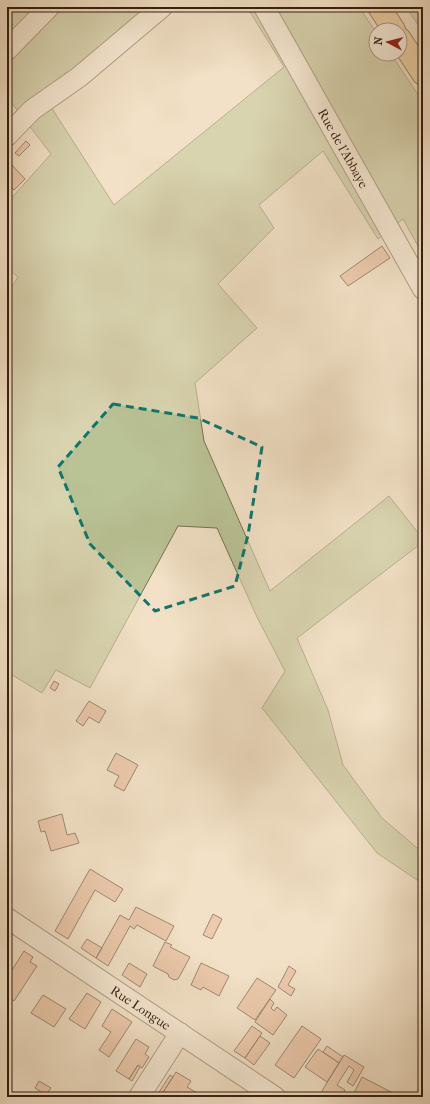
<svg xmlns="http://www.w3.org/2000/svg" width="430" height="1104" viewBox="0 0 430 1104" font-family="'IM FELL French Canon',serif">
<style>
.green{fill:#bac396;stroke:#787052}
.building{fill:#e7ae8f;stroke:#351d0e}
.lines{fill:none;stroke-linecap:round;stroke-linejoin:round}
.minor-casing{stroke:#644e3c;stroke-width:22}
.primary-casing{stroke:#351d0e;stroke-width:24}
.minor{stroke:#f7ecda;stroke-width:20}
.primary{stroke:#e9c083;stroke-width:22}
.marked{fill:none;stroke:#0f766e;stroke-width:3;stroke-dasharray:8 5;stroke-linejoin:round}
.labels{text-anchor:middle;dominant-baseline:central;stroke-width:3.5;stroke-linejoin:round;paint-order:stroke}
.street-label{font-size:13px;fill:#351d0e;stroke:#f7ecda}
</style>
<rect width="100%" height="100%" fill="#f2e1c6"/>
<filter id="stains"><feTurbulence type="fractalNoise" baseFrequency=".005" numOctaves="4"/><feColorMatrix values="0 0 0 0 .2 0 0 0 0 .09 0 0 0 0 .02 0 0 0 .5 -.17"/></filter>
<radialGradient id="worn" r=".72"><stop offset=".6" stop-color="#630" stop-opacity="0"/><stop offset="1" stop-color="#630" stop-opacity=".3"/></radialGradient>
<path class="green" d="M7 7H173L51 107 114 205 284 67 247 7H359L376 32V54H391L423 102V255L403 219 378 239 323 151 259 205 274 228 218 284 257 328 195 383 204 441 270 591 389 496 423 539V542L297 638 328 710 343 765 382 818 423 853V884L377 853 262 708 285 671 257 617 217 528 178 526 90 688 56 670 42 693 7 672V294L18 277 7 268V203L51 154 7 97Z
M406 7H423V32Z"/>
<path class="building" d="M26 141 30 145 19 156 15 153Z
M7 160 25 179 14 190 7 182Z
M382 246 390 258 348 286 340 276Z
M54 681 59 684 55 691 50 688Z
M89 701 106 711 99 723 89 717 83 726 76 721Z
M116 753 138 765 124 791 114 786 119 776 107 770Z
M62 814 67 835 75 833 79 843 51 851 45 831 41 832 38 821Z
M90 869 123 889 115 902 95 890 68 939 55 931Z
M136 907 174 926 166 941 137 925 134 929 130 926 108 966 96 958 120 915 129 920Z
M213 914 222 919 212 939 203 935Z
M87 939 102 948 96 958 81 948Z
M165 942 172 945 170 947 190 957 178 979 174 980 169 977 168 974 153 966Z
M24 951 33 957 30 962 37 966 14 1001 7 996V978Z
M129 963 147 974 140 987 122 975Z
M201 963 229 976 219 996 203 987 201 990 191 985Z
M289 966 296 971 288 985 295 989 291 996 278 987Z
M257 978 276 990 255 1020 237 1008Z
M87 993 101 1002 85 1029 69 1019Z
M43 995 66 1009 54 1027 31 1013Z
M270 999 274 1003 271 1008 274 1011 277 1007 287 1015 273 1035 255 1022Z
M112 1009 132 1022 109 1057 99 1050 111 1032 102 1026Z
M252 1026 262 1033 245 1058 234 1051Z
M302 1026 321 1039 294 1078 275 1065Z
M260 1036 270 1043 254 1065 245 1058Z
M136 1039 149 1047 145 1054 149 1057 142 1068 138 1065 129 1079 116 1071Z
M327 1046 343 1057 339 1063 323 1052Z
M318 1049 339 1063 327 1082 305 1067Z
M344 1055 364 1067 353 1086 347 1082 354 1070 349 1066 337 1085 345 1090 341 1097H320L323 1092 322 1091Z
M138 1065 140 1067 132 1081 129 1079Z
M176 1072 191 1081 187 1087 204 1097H160Z
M170 1075 173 1077 160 1097H156Z
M362 1077 395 1094 393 1097H352Z
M39 1081 51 1088 46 1095 35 1088Z"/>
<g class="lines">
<defs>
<g id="minor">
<path id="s1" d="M264 7 423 289"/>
<path d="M7 50 49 7"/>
<path d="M7 136 32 110 79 77 162 7"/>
<path id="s2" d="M7 918 275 1097"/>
<path d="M139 1097 180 1033"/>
</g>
<path id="primary" d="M379 7 394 30
M400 39 423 74"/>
</defs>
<use href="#minor" class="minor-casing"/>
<use href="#primary" class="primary-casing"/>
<use href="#minor" class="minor"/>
<use href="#primary" class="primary"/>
</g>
<path d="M0 0H430V1104H0ZM113 404 198 418 262 447 248 535 235 586 155 611 90 544 58 467Z" fill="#f2e1c6" fill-opacity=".55" fill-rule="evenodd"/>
<path class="marked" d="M113 404 198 418 262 447 248 535 235 586 155 611 90 544 58 467Z"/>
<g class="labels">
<g class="street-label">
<text stroke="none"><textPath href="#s1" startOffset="162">Rue de l'Abbaye</textPath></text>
<text stroke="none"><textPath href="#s2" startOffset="161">Rue Longue</textPath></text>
</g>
</g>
<rect width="430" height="1104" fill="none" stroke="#f2e1c6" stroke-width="24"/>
<rect x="8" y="8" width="414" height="1088" fill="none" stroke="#351d0e" stroke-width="2"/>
<rect x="12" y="12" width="406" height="1080" fill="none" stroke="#351d0e"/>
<g transform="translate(388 42) rotate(277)"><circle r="19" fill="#f7ecda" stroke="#a99988"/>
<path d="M0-3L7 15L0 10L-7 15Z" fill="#8f2418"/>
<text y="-6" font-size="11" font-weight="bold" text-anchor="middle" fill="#351d0e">N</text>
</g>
<rect width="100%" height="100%" filter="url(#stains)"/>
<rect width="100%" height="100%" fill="url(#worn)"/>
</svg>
